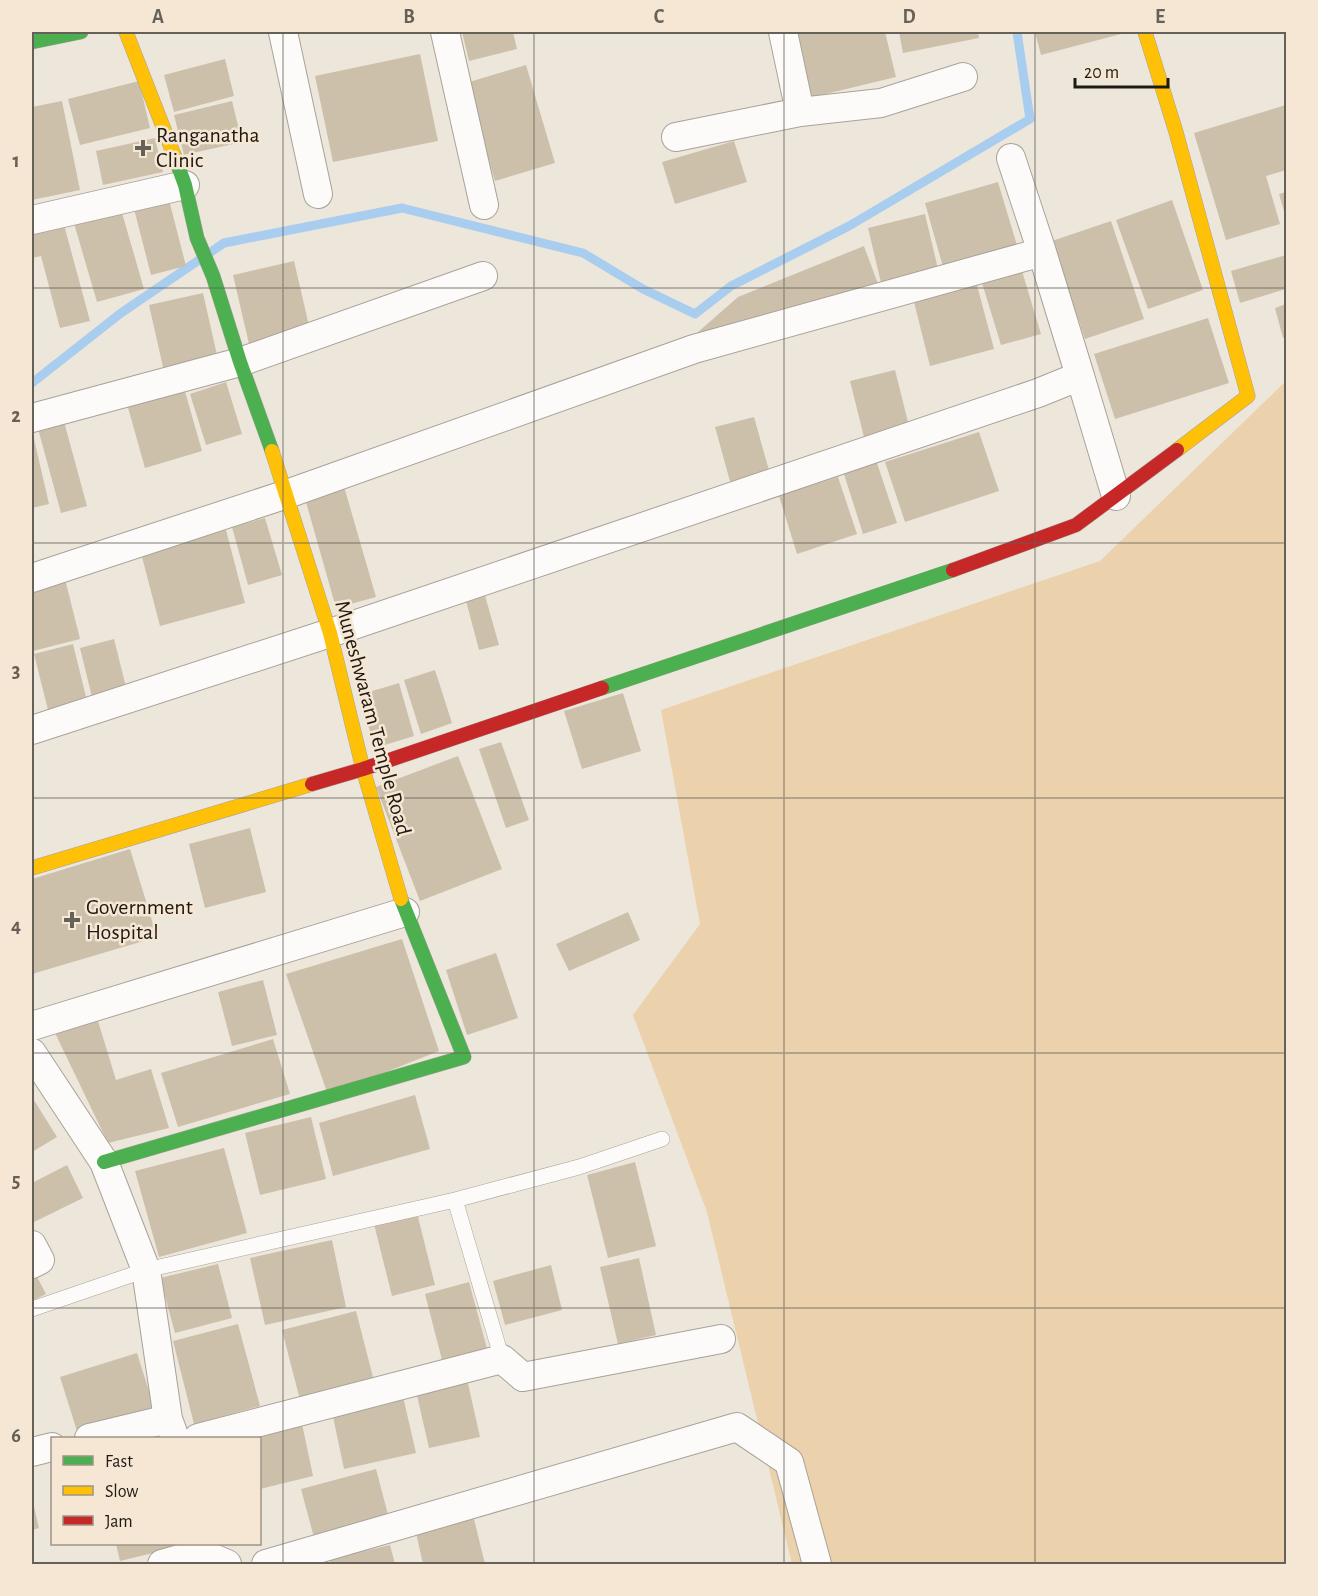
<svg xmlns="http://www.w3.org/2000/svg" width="1318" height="1596" viewBox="0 0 1318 1596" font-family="'Alegreya Sans',sans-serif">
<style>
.green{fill:#ebd2ac}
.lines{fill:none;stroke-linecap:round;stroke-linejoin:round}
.stream{stroke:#a8cdef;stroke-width:9}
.building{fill:#cdc0ab}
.lane-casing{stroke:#a8a29a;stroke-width:16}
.street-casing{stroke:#a8a29a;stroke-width:30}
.fast-casing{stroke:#a8a29a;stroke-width:15}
.slow-casing{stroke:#a8a29a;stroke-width:15}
.jam-casing{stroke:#a8a29a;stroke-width:15}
.lane{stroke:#fcfbfa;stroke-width:15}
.street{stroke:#fcfbfa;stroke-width:28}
.fast{stroke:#4caf50;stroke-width:14}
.slow{stroke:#ffc107;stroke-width:14}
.jam{stroke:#c62828;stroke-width:14}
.grid{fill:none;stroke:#666158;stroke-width:1.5;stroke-opacity:0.55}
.poi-dot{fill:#666158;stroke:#f5e7d3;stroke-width:2}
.labels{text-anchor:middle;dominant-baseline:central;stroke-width:5;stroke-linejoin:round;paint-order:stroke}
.poi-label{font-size:22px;fill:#1e1912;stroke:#f5e7d3;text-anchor:start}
.street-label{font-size:22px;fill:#1e1912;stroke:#f5e7d3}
.neatline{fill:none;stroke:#666158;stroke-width:2}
.grid-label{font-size:20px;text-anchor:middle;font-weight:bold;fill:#666158}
</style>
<rect width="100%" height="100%" fill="#ede6db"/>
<path class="green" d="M1286 381V1564H792L707 1212 633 1015 700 924 661 710 1100 561Z"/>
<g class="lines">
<path class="stream" d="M32 383 121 313 224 243 402 208 583 253 643 289 695 314 731 286 849 226 1030 119 1017 32"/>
</g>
<path class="building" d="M462 32H513L517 49 469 61Z
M792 32H885L896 77 809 98Z
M899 32H978L979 38 903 53Z
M1035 32H1120L1121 34 1041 55Z
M420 54 438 141 333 162 315 76Z
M225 59 234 96 174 112 164 75Z
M526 65 555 163 495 181 466 83Z
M139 81 150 128 80 145 68 99Z
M62 101 80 190 32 200V107Z
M232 101 242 142 184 155 174 115Z
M1286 105V170L1266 176 1280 224 1226 240 1194 133Z
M155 138 163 172 103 185 96 151Z
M734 141 747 182 675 204 662 162Z
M998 182 1019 252 945 274 925 203Z
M1286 192V218L1279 194Z
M168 196 186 266 151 275 133 205Z
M1172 200 1203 290 1148 309 1116 220Z
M120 206 144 289 97 302 73 220Z
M925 214 939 273 882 287 868 228Z
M63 221 90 321 60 328 41 256 32 258V230Z
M1111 221 1144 319 1085 339 1052 241Z
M864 246 881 292 681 347 738 297Z
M1286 255V289L1240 303 1231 271Z
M294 261 310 330 249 344 233 275Z
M1022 271 1041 334 1001 345 982 283Z
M977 285 994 349 930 366 914 302Z
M203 293 219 364 165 376 149 305Z
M1286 304V337L1283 338 1275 308Z
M1208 318 1229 383 1115 419 1094 354Z
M895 370 909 426 864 437 850 381Z
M226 382 242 434 206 445 190 394Z
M184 388 202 451 145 468 127 404Z
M754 417 770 474 731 485 715 427Z
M63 418 87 506 61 513 37 425Z
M979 432 999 491 905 522 885 462Z
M32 439H34L49 504 32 508Z
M877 463 897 523 863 534 844 474Z
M838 477 857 534 797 554 779 496Z
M343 483 376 597 336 608 304 495Z
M265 518 282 575 248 585 232 527Z
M226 530 245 603 160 626 141 553Z
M65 579 80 639 33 651 32 587Z
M484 592 499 645 479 650 465 597Z
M114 639 126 687 92 697 80 648Z
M73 644 87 701 48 710 34 654Z
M435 670 452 723 421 734 404 680Z
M399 683 414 736 375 748 359 695Z
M623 693 641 751 582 769 564 711Z
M501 742 529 820 506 828 479 749Z
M458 756 502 869 420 901 376 787Z
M250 828 266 892 205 908 189 844Z
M130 849 157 937 32 974V879Z
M628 912 640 940 569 971 556 944Z
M402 939 439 1051 328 1095 286 974Z
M496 953 518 1018 467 1035 446 970Z
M263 980 277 1035 232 1046 218 992Z
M98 1021 116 1080 151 1069 169 1128 108 1143 55 1033Z
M273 1039 290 1094 178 1127 161 1073Z
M415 1095 430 1149 333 1176 319 1123Z
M32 1097 57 1137 32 1152Z
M311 1117 326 1179 260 1195 245 1133Z
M224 1148 247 1233 159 1257 135 1171Z
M635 1162 656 1246 608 1258 587 1175Z
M67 1165 83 1198 32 1223V1183Z
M417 1213 435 1285 392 1296 374 1224Z
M332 1240 346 1307 265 1325 250 1258Z
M639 1258 656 1335 618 1344 600 1267Z
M218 1264 232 1318 175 1333 160 1278Z
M551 1265 562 1310 505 1325 493 1281Z
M32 1267 46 1294 32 1301Z
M469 1282 488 1352 443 1364 425 1294Z
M356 1311 374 1381 300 1400 282 1330Z
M238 1324 260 1406 194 1424 173 1341Z
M137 1353 154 1407 77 1431 60 1377Z
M467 1379 480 1437 429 1448 416 1391Z
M402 1392 416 1453 344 1469 331 1407Z
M301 1419 313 1476 260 1489V1438H220Z
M376 1469 391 1526 316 1545 301 1489Z
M32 1498 39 1528 32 1530Z
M474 1519 485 1564H423L416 1533Z
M116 1544H181L182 1546 120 1561Z
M390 1545 395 1564H331L330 1559Z"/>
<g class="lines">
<defs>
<path id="lane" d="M455 1200 502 1359
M32 1309 146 1270 455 1200 579 1167 662 1139"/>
<path id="street" d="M283 32 318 194
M445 32 484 205
M783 32 800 112 881 103 963 77
M676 137 800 112
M32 220 185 185
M1080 376 1116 496
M32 418 240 362 483 276
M32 578 287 494 694 349 1042 252 1011 158
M32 730 330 633 1038 393 1080 376 1042 252
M32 1026 405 912
M32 1053 104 1162 146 1270 168 1419 175 1438
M32 1245 40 1260 32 1264
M89 1438 168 1419
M198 1438 502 1359 523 1377 721 1339
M32 1452 52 1447
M162 1564 201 1553 227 1564
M266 1564 737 1427 789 1462 817 1564"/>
<path id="fast" d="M32 42 81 32
M174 155 185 185 197 238 213 276 240 362 272 451
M602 688 953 570
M104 1162 464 1057 401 899"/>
<path id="slow" d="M126 32 174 155
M1145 32 1176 132 1248 396 1177 450
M272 451 330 633 363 769 401 899
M32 868 312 784"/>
<path id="jam" d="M953 570 1076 525 1177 450
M312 784 363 769 602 688"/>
</defs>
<use href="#lane" class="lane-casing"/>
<use href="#street" class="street-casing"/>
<use href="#fast" class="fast-casing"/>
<use href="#slow" class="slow-casing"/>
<use href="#jam" class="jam-casing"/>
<use href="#lane" class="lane"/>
<use href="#street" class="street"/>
<use href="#fast" class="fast"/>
<use href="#slow" class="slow"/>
<use href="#jam" class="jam"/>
</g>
<path class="grid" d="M283 32V1564M534 32V1564M784 32V1564M1035 32V1564M32 288H1286M32 543H1286M32 798H1286M32 1053H1286M32 1308H1286"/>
<g class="poi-dot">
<path d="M140 139h6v6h6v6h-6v6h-6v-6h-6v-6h6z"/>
<path d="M69 911h6v6h6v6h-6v6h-6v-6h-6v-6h6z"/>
</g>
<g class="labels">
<g class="poi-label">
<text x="156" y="135">Ranganatha<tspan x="156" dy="25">Clinic</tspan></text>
<text x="86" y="907">Government<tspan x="86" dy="25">Hospital</tspan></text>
</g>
<g class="street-label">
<text transform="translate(373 718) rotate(75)">Muneshwaram Temple Road</text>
</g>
</g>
<rect width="1318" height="1596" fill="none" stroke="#f5e7d3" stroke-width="66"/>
<rect x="51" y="1437" width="210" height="108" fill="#f5e7d3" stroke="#9f9586" stroke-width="1.5"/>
<rect x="63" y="1456" width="30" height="9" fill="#4caf50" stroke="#9f9586" stroke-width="1.5"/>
<text x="105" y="1467" font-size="18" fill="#1e1912">Fast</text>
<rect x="63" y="1486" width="30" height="9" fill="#ffc107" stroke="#9f9586" stroke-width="1.5"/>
<text x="105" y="1497" font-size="18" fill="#1e1912">Slow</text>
<rect x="63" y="1516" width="30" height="9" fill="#c62828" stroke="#9f9586" stroke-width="1.5"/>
<text x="105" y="1527" font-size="18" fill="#1e1912">Jam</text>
<path d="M1075 78v9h93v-9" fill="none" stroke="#1e1912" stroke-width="3"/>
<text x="1084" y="78" font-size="18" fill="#1e1912" stroke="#f5e7d3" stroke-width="4.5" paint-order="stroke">20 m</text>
<rect x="33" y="33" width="1252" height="1530" class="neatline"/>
<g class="grid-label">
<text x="158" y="23">A</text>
<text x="409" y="23">B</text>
<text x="659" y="23">C</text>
<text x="909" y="23">D</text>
<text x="1160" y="23">E</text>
<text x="16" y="167">1</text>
<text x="16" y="422">2</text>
<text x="16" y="677">3</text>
<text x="16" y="932">4</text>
<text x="16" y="1187">5</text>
<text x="16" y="1442">6</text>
</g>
</svg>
